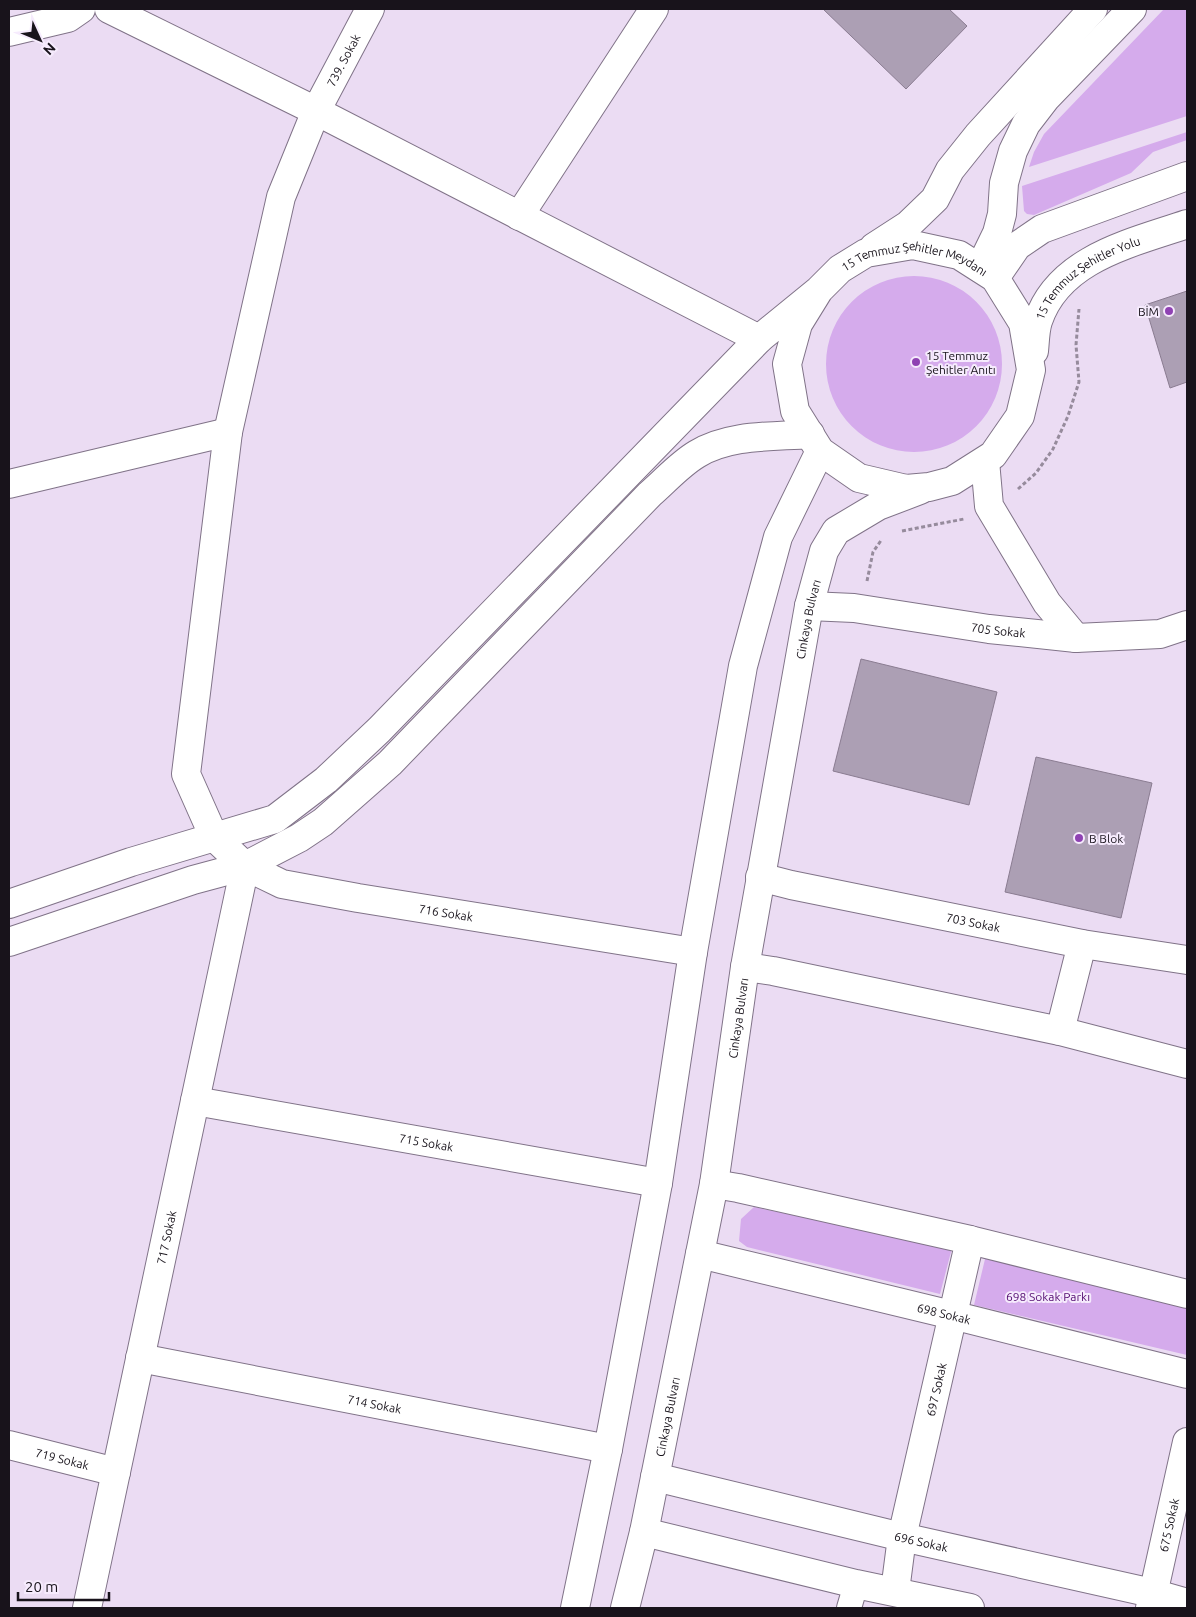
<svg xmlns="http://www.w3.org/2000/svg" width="1196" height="1617" viewBox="0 0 1196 1617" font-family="Ubuntu,sans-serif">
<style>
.green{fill:#d5abec}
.building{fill:#ac9fb4;stroke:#8a7c91}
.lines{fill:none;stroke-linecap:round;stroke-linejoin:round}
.pedestrian-casing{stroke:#807388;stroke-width:26}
.minor-casing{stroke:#807388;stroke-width:30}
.tertiary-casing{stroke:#807388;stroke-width:30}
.secondary-casing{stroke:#807388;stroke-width:30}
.path{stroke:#968b9c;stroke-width:3;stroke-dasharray:4 2.5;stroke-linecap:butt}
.pedestrian{stroke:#fff;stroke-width:24}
.minor{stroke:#fff;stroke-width:28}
.tertiary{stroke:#fff;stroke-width:28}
.secondary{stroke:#fff;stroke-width:28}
.poi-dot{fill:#8f42b3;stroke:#f6ebfd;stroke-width:2}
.labels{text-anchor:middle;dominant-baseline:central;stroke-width:4;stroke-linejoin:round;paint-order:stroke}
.street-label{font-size:12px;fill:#18131b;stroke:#f6ebfd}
.poi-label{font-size:12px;fill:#18131b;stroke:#f6ebfd;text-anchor:start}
.park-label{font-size:12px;fill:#520a6f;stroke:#f6ebfd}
</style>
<rect width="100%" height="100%" fill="#ebdcf3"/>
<path class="green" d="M1164 9H1187V116L1029 167 1034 152 1044 134Z
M1187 132V140L1153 152 1131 173 1034 215 1027 214 1024 211 1022 186Z
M826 364a88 88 0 1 1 176 0a88 88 0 1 1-176 0Z
M754 1207 952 1248 940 1294 747 1247 739 1241 741 1219Z
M986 1255 1187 1303V1355L974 1305Z"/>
<path class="building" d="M823 9H949L967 26 906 89Z
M1187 291V382L1170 388 1145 305Z
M861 659 997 692 969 805 833 771Z
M1036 757 1152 783 1121 918 1005 892Z"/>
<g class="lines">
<defs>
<path id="pedestrian" d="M849 1608 856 1584"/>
<g id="minor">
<path d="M109 9 316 111 759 339"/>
<path d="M9 32 68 18 81 9"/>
<path d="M519 216 654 9"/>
<path d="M985 461 989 506 1047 603 1076 638"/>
<path d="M9 484 228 432"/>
<path id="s1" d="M809 606 854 608 989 629 1076 638 1160 634 1187 625"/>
<path id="s2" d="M214 837 245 866 282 884 358 898 693 952"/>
<path id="s3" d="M760 877 791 885 1082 944 1187 960"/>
<path d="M745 967 773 971 1060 1031 1187 1064"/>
<path d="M1060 1031 1082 944"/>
<path id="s4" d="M195 1101 658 1183"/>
<path d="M714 1184 738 1188 970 1240 1187 1294"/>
<path id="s5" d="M700 1254 952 1315 1187 1374"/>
<path id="s6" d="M140 1358 608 1449"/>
<path id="s7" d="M655 1477 902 1537 1152 1593 1187 1603"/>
<path d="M644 1532 856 1584 970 1608"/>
<path id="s8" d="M895 1591 902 1537 970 1240"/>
<path id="s9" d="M1150 1608 1187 1442"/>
</g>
<g id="tertiary">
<path id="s10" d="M214 837 186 774 228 432 281 197 316 111 370 9"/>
</g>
<g id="secondary">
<path d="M874 247 908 225 935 199 950 170 978 135 1093 9"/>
<path d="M980 268 997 233 1002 214 1004 183 1013 151 1026 124 1046 98 1132 9"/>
<path d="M995 278 1017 246 1042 229 1187 176"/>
<path id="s11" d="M1034 351C1035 342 1035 330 1038 321 1059 258 1132 243 1187 224"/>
<path id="s12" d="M9 904 131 862 275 819 326 780 379 730 759 339 819 290 840 269 866 253 913 245 959 255 995 278 1023 323 1031 370 1020 416 993 455 952 481 929 487 906 489 859 478 820 451 795 411 787 364 798 324 819 290"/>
<path d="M9 942 193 880 245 866 299 838 323 822 390 763 650 494C665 481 680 464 697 454 730 434 773 437 810 434"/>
<path id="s13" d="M9 1445 116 1472"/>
<path id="s14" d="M87 1608 245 866"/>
<path d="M575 1608 608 1449 658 1183 693 952 743 666 778 537 820 451"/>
<path id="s15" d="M625 1608 644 1532 714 1184 745 967 809 606 824 551 836 531 878 506 920 490"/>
</g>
</defs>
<use href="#pedestrian" class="pedestrian-casing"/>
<use href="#minor" class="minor-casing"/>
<use href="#tertiary" class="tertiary-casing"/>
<use href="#secondary" class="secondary-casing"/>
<path class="path" d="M1018 489 1036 473 1053 449 1068 416 1079 382 1076 345 1079 309
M902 531 964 519
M867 581 873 552 882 539"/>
<use href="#pedestrian" class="pedestrian"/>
<use href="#minor" class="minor"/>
<use href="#tertiary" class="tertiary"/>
<use href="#secondary" class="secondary"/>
</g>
<g class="poi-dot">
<circle cx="1169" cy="311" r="5"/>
<circle cx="916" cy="362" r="5"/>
<circle cx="1079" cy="838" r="5"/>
</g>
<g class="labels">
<g class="street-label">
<text stroke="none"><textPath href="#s10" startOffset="805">739. Sokak</textPath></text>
<text stroke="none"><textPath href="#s12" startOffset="1149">15 Temmuz Şehitler Meydanı</textPath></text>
<text stroke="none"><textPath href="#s11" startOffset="99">15 Temmuz Şehitler Yolu</textPath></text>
<text stroke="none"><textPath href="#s15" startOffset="1006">Cinkaya Bulvarı</textPath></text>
<text stroke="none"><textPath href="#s1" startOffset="191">705 Sokak</textPath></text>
<text stroke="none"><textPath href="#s2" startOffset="250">716 Sokak</textPath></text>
<text stroke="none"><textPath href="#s3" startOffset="218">703 Sokak</textPath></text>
<text stroke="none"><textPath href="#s15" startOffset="601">Cinkaya Bulvarı</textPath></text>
<text stroke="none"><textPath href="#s4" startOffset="235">715 Sokak</textPath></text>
<text stroke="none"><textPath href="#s14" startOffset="379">717 Sokak</textPath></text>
<text stroke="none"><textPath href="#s5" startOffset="251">698 Sokak</textPath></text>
<text stroke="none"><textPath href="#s8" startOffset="206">697 Sokak</textPath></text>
<text stroke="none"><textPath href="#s6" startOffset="239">714 Sokak</textPath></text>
<text stroke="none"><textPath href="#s15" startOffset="196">Cinkaya Bulvarı</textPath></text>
<text stroke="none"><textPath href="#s13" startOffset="55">719 Sokak</textPath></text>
<text stroke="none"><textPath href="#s9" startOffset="85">675 Sokak</textPath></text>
<text stroke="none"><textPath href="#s7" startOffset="274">696 Sokak</textPath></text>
</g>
<g class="poi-label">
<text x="1159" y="311" text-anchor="end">BİM</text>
<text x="926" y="355">15 Temmuz<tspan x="926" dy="14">Şehitler Anıtı</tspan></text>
<text x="1089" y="838">B Blok</text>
</g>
<g class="park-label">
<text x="1048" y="1296">698 Sokak Parkı</text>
</g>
</g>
<rect width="1196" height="1617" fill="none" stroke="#18131b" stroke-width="20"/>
<g transform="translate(40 40) rotate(134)" stroke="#f6ebfd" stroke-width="4" paint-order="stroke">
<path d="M0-4L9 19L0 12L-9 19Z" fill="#18131b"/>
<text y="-8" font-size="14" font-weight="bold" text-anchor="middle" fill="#18131b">N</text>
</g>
<path d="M18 1592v8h91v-8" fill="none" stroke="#18131b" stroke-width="2.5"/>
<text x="25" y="1592" font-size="15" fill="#18131b" stroke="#f6ebfd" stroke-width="4" paint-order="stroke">20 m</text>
</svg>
